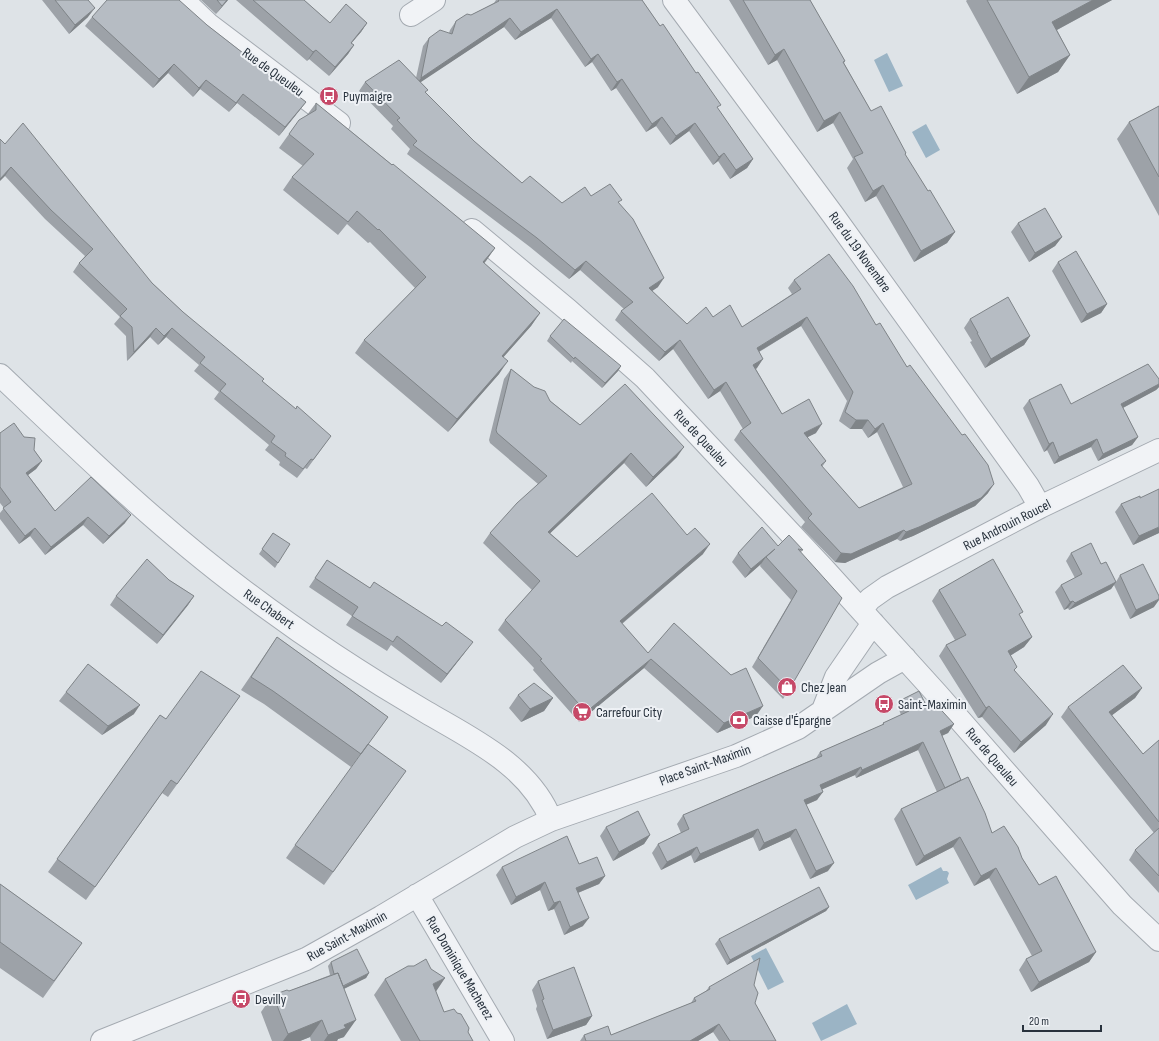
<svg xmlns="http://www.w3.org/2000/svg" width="1159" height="1041" viewBox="0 0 1159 1041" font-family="'Sofia Sans Condensed',sans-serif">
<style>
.water{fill:#9bb4c5}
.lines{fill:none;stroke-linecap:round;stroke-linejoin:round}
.minor-casing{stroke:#a4aab1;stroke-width:24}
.minor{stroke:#f1f3f6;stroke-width:22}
.wall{fill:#9da2a8;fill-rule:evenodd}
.shaded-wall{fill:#7f8488}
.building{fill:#b6bcc3;stroke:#7f8488;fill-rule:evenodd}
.labels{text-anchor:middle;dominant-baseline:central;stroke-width:4;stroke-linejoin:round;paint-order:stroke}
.street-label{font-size:14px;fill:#28323d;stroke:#eef1f5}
.poi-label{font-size:14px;fill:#28323d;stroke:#eef1f5;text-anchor:start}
</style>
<rect width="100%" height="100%" fill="#dee3e7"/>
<path class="water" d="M887 53 903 86 889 92 874 60Z
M926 124 940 150 926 158 912 132Z
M941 867 943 871H947L949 873 947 879 949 883 916 900 908 885Z
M766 948 784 982 768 990 751 956Z
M847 1004 857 1024 821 1041 812 1023Z"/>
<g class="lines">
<defs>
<path id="minor" d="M183 0 208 24 339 123
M674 0 833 215 1028 486 1040 507
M411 15 434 0
M472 230 568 310 645 378 823 568 938 695 1122 905 1159 940
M0 375C79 450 157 526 244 591 302 635 363 675 426 712 472 739 530 766 551 820
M861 610 870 599 887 587 1040 507 1159 450
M823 710 836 677 873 623
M417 895 503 1041
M102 1041 306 959 381 917 515 837 551 820 736 756 798 728 878 673 905 658"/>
</defs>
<use href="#minor" class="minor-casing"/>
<use href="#minor" class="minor"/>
</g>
<path class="wall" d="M42 0H88V17L69 34Z
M201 0H228L216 14Z
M236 0H304L330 23H367L361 32 351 43 354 45 348 54 329 76 309 59 307 61Z
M496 0H642L753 159 747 168 730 179 718 161 713 165 689 131 670 145 656 126 646 132 616 88 611 91 592 62 585 67 551 18 515 40 504 27 420 82 426 93 474 141 522 183 562 203 591 196 619 204 658 287 652 291 687 324 713 317 742 327 792 294 788 288 794 280 876 325 907 367 988 493 975 506 913 536 900 541 897 539 845 563 835 562 801 527 805 522 734 440 740 431 743 429 720 391 708 399 673 349 659 361 615 320 621 311 624 309 580 270 569 279 530 247 407 154 410 149 391 129 393 126 359 91 365 82 416 78 423 46 429 38 449 33 450 30 456 21 471 15 494 3ZM801 326 847 401 839 421 850 429H862L868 438 877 432 903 487 859 508 822 467 826 461 807 437 816 433 782 414 756 369 757 368 759 352Z
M729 0H810L845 61 844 63 871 111 905 155 928 191 955 232 947 243 914 262 876 196 865 202 847 168 853 159 833 123 817 132 777 60 768 65Z
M967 0H1112L1057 30 1070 55 1058 72 1017 94 966 1Z
M92 17 207 25 306 102 299 111 279 136 237 103 229 112 200 89 193 97 168 73 153 88 85 26Z
M316 103 495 248 484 263 540 313 531 326 503 357 499 374 448 432 355 353 364 340 415 288 370 242 368 243 347 224 338 235 283 190 292 177 303 166 279 148 289 134 307 115Z
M1159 106V216L1117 139 1129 122Z
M0 139 183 312 262 381 325 444 307 469 305 468 297 478 279 465 280 462 265 450 269 445 214 399 219 392 194 371 199 365 166 337 158 345 150 337 127 361 126 336 114 324 120 317 73 272 79 263 85 256 45 219 5 176Z
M1018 223 1062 237 1055 246 1029 262 1011 232Z
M1058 262 1107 304 1101 313 1081 323 1052 271Z
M970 319 1030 336 1024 345 985 368 970 342 972 341 964 328Z
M550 336 621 366 618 371 602 388 572 361 571 363 547 341Z
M511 369 580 425 677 457 646 487 624 463 550 533 577 557 703 554 622 624 648 653 756 716 717 733 644 668 579 722 533 670 534 668 498 630 505 620 532 590 483 543 490 533 538 484 490 443 489 440 504 379Z
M1159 379V387L1156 390 1123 408 1138 437 1132 445 1098 461 1091 447 1054 464 1047 450 1044 452 1023 408 1029 400 1071 404Z
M0 433 34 450 42 461 36 469 28 475 55 511 125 523 103 544 83 525 45 555 30 536 19 544 0 519V513L4 508 0 503Z
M1140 498 1159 533 1133 545 1115 512 1121 504Z
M273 533 278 563 275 568 259 554Z
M778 546 803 550 801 552 789 690 783 699 752 667 791 600 760 566 761 564 745 578 732 562 738 553Z
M1071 553 1101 564 1116 582 1120 575 1154 607 1130 619 1114 585 1111 589 1069 610 1068 608 1064 610 1055 592 1061 585 1075 578 1066 561Z
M327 560 466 651 441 683 391 645 387 651 346 625 352 616 309 587Z
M169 580 194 596 188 605 157 644 110 605 116 596Z
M939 590 1020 616 1032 637 1024 647 1010 656 1015 671 1046 725 1014 753 982 717 978 718 939 656 946 645 955 640 932 601Z
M277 637 388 717 351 767 264 704 241 690Z
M1142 688 1135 698 1112 715 1143 754 1159 740V893L1129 860 1135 850 1154 833 1061 717 1068 707Z
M66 692 134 714 102 735 59 701Z
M518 695 553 698 544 711 521 722 509 708Z
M240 696 168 797 162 793 86 900 48 872 160 715 166 719Z
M903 699 926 705 954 724 948 733 942 736 961 780 992 833 1022 858 1039 885 1096 952 1089 962 1031 992 1019 970 1026 959 1032 956 989 878 974 886 953 847 916 866 894 819 901 809 937 792 918 750 856 778 855 775 822 789 817 800 806 805 828 871 810 879 790 837 759 851 753 837 694 863 691 855 661 870 652 853 658 844 681 833 677 824 683 815 816 758 820 752 882 725 883 723 901 715 898 707Z
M406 771 324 885 286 858 295 845Z
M606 827 650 835 644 844 613 861 600 836Z
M579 864 605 876 599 884 578 893 583 926 564 935 554 909 548 911 540 890 511 905 496 875 502 867Z
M0 884 82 943 43 998 0 968Z
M829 907 826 911 727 965 715 944 719 939Z
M331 962 369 973 366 978 344 989V1037L338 1039 337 1041H311L310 1037 300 1041H272L261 1012 273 995 289 991 330 975 328 966Z
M385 979 436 992 444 1012 468 1032 473 1041H401L374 995Z
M538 981 592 1016 586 1025 547 1039 536 1009 537 1006 532 990Z
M754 985 755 1003 776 1041H719L713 1032 698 1041H580L584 1035H611L691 1003 694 998 706 991 709 987Z"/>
<path class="shaded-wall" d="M227 0H228L216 14 222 6Z
M1093 0H1112L1040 39 1052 22Z
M95 8 88 17 69 34 75 25Z
M557 9 551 18 515 40 521 32Z
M510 18 504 27 415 86 421 78Z
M367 23 361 32 344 52 351 43Z
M354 45 348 54 329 76 335 67Z
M784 49 777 60 768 65 775 55Z
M316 50 309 59 307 61 313 52Z
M598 54 592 62 585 67 591 59Z
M1070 55 1058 72 1017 94 1029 77Z
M174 64 168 73 153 88 159 79Z
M622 79 616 88 611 91 617 82Z
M206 80 200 89 193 97 199 88Z
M243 94 237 103 229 112Z
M306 102 299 111 279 136 285 127Z
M840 112 833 123 817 132 824 121Z
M662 117 656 126 646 132 652 124Z
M695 123 689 131 670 145 676 136Z
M724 153 718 161 713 165 719 157Z
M753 159 747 168 730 179 736 170Z
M11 167 5 176 0 181V179Z
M883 185 876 196 865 202 873 191Z
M955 232 947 243 914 262 921 251Z
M1062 237 1055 246 1029 262 1035 253Z
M495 248 486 261 474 275 483 262Z
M586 261 580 270 569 279 575 270Z
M664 278 658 287 643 297 649 288Z
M1107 304 1101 313 1081 323 1087 314Z
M540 313 531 326 493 369 502 356Z
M807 317 801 326 750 357 757 348Z
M156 328 150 337 127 361 134 352Z
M172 328 166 337 158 345 164 336Z
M1030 336 1024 345 985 368 991 359Z
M680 340 673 349 659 361 665 352Z
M763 359 757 368 747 374 753 365Z
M508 361 499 374 448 432 457 419Z
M621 366 618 371 602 388 605 383Z
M726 382 720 391 708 399 714 390Z
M1159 384V387L1156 390 1115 412 1121 404Z
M856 420H868L862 429H850Z
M883 423 877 432 868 438 875 429Z
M822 424 816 433 798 442 804 433Z
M1138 437 1132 445 1098 461 1103 454Z
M1097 439 1091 447 1054 464 1059 457Z
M1053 442 1047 450 1044 452 1049 444Z
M684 447 677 457 646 487 653 477Z
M631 453 624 463 541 542 548 532Z
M42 461 36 469 20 481 26 473Z
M994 484 988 493 975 506 913 536 900 541 906 532Z
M131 515 125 523 103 544 109 536Z
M88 517 83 525 45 555 51 547Z
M1159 527V533L1133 545 1139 536Z
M35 528 30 536 19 544 25 536Z
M904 530 897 539 845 563 835 562 841 553Z
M710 544 703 554 613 631 620 621Z
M775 549 766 557 761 564 745 578 751 569Z
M1116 582 1111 589 1069 610 1075 603Z
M194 596 188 605 157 644 163 635Z
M1159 599V600L1154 607 1130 619 1136 610Z
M1073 601 1068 608 1064 610 1070 602Z
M1032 637 1024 647 1000 662 1008 651Z
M473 642 466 651 441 683 447 674Z
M651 659 644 668 579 722 586 712Z
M1142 688 1135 698 1103 722 1109 712Z
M553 698 544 711 521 722 530 709Z
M140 705 134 714 102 735 108 726Z
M763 706 756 716 717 733 724 723Z
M989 706 982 717 978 718 986 708Z
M1053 714 1046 725 1014 753 1021 742Z
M954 724 948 733 934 739 940 731Z
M923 742 918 750 856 778 862 770Z
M861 767 855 775 814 793 820 785Z
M823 792 817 800 798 808 804 800Z
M758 829 753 837 694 863 700 854Z
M796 829 790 837 759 851 764 843Z
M650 835 644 844 613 861 619 852Z
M960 837 953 847 916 866 924 856Z
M697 847 691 855 661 870 667 862Z
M834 863 828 871 810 879 816 871Z
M996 868 989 878 974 886 981 876Z
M605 876 599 884 570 896 576 888Z
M545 882 540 890 511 905 516 897Z
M560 901 554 909 548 911 554 903Z
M829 907 826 911 727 965 730 960Z
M589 918 583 926 564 935 570 927Z
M1096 952 1089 962 1031 992 1039 982Z
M369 973 366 978 335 993 339 989Z
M445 978 435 993 433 984Z
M592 1016 586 1025 547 1039 553 1030Z
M322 1020 310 1037 300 1041H283L288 1034Z
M356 1020 344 1037 338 1039 337 1041H324L328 1035 344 1025Z
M719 1024 713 1032 698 1041H690Z"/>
<path class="building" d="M55 0H88L95 8 75 25Z
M107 0H179L207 25 306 102 285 127 243 94 236 103 206 80 199 88 174 64 159 79 92 17Z
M217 0H227L222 6Z
M253 0H304L330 23 346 4 367 23 351 43 354 45 335 67 316 50 313 52Z
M498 0H642L660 26 663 24 696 73 698 72 721 105 717 107 753 159 736 170 724 153 719 157 695 123 676 136 662 117 652 124 622 79 617 82 598 54 591 59 557 9 521 32 510 18 421 78 429 38 440 30 452 34 456 21 467 14 471 15 499 1Z
M743 0H810L845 61 843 62 871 111 881 106 906 153 905 154 928 191 930 190 955 232 921 251 883 185 873 191 854 157 863 153 840 112 824 121 784 49 775 55Z
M987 0H1093L1052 22 1070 55 1029 77Z
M399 60 428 90 425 92 474 141 522 183 530 176 562 203 585 187 591 196 610 184 622 200 618 202 633 219 664 278 649 288 687 324 706 307 713 317 730 305 742 327 801 289 794 280 829 254 853 286 876 325 880 323 907 367 910 365 962 435 965 434 988 465 994 484 981 498 919 527 906 532 904 530 851 554 841 553 808 518 812 514 740 431 751 423 726 382 714 390 680 340 665 352 621 311 633 302 586 261 575 270 537 238 413 145 417 141 397 120 400 118 365 82ZM807 317 853 392 845 412 856 420H868L875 429 883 423 912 484 859 508 821 465 826 461 804 433 822 424 809 399 782 414 753 365 763 359 757 348Z
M316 103 392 165 393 164 495 248 483 262 540 313 502 356 508 361 457 419 364 340 426 277 379 229 378 230 357 211 348 222 292 177 314 154 289 134 299 120 316 110Z
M1159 106V177L1129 122Z
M23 123 152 283 183 312 264 379 262 381 296 409 297 406 331 436 313 460 311 459 303 469 285 456 286 453 271 442 275 436 220 391 226 384 200 363 205 357 172 328 164 336 156 328 134 352 132 327 120 316 127 309 79 263 93 249 51 210 11 167 0 179V139L5 144Z
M1045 208 1062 237 1035 253 1018 223Z
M1076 251 1107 304 1087 314 1058 262Z
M1008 297 1030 336 991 359 977 333H978L970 319Z
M564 319 621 366 605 383 575 357 574 359 550 336Z
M1148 364 1159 379V384L1121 404 1138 437 1103 454 1097 439 1059 457 1053 442 1049 444 1029 400 1061 384 1071 404Z
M511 369 534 387 545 391 550 401 580 425 625 384 684 447 653 477 631 453 548 532 577 557 652 493 687 535 695 528 710 544 620 621 648 653 674 623 731 675 746 668 763 706 724 723 651 659 586 712 540 660 542 659 505 620 540 581 490 533 517 503 547 476 497 433 496 430Z
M14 423 24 437 35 438 34 450 42 461 26 473 55 511 91 477 131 515 109 536 88 517 51 547 35 528 25 536 3 508 11 502 0 487V433Z
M1159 489V527L1139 536 1121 504 1140 496V498Z
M762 527 778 546 789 535 803 550 798 549 842 598 789 690 758 658 797 591 766 557 775 549 751 569 738 553Z
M273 533 290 544 278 563 262 549Z
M1091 543 1101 564 1106 562 1116 582 1075 603 1073 601 1070 602 1061 585 1082 574 1071 553Z
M147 559 169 580 194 596 163 635 116 596Z
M993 559 1023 612 1019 614 1032 637 1008 651 1017 667 1014 670 1053 714 1021 742 989 706 986 708 946 645 966 635 939 590Z
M327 560 370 588 374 582 442 626 446 622 473 642 447 674 397 636 393 642 352 616 358 607 315 578Z
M1143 564 1159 596V599L1136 610 1120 575Z
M277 637 388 717 361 754 273 691 251 677Z
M88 664 140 705 108 726 66 692Z
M1123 665 1142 688 1109 712 1143 754 1159 740V822L1068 707Z
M201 671 240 696 177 784 171 780 95 887 57 859 160 715 166 719Z
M534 683 553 698 530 709 518 695Z
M919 691 926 705 933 701 954 724 940 731 961 780 945 788 923 742 862 770 861 767 820 785 823 792 804 800 834 863 816 871 796 829 764 843 758 829 700 854 697 847 667 862 658 844 689 829 683 815 822 756 820 752 884 724 883 723 909 711 903 699Z
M368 744 406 771 333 872 295 845Z
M968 777 985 813 992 833 1004 826 1018 847 1022 858 1039 885 1056 876 1096 952 1039 982 1026 959 1042 951 996 868 981 876 960 837 924 856 901 809Z
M638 811 650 835 619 852 606 827Z
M1159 828V876L1135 850Z
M567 836 579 864 597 857 605 876 576 888 589 918 570 927 560 901 554 903 545 882 516 897 502 867Z
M0 884 82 943 54 981 0 942Z
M819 887 829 907 730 960 719 939Z
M357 949 369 973 343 986 338 973 334 974 331 962Z
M760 958 754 985 758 993 755 1003 776 1041H730L719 1024 690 1041H586L584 1035 608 1026 611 1035 696 1001 694 998 710 989 709 987Z
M426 959 431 969 445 978 433 984 444 1012 454 1009 457 1013 461 1014 469 1028 468 1032 473 1041H420L385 979 408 966H414Z
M574 967 592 1016 553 1030 542 1000 544 999 538 981Z
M338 973 356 1020 344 1025 346 1028 328 1035 322 1020 288 1034 273 995 287 990 289 991Z"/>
<defs>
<symbol id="bus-disc" viewBox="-11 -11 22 22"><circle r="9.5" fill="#c64968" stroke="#eef1f5"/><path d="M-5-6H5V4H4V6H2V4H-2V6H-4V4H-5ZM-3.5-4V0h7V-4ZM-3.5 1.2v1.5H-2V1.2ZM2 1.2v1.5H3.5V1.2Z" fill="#fff"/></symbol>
<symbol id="shop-disc" viewBox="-11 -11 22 22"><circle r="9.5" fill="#c64968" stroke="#eef1f5"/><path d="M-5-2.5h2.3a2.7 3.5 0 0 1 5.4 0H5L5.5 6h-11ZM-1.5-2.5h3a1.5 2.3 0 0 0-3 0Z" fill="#fff"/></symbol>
<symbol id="supermarket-disc" viewBox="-11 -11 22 22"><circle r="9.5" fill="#c64968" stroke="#eef1f5"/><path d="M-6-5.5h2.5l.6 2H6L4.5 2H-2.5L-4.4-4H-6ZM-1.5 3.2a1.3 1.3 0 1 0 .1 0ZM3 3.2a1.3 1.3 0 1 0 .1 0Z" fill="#fff"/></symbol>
<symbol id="bank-disc" viewBox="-11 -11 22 22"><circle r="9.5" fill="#c64968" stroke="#eef1f5"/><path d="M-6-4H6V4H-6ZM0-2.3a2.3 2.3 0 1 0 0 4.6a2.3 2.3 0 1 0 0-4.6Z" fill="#fff"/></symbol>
</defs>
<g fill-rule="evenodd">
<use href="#bus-disc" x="318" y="85" width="22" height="22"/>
<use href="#shop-disc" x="776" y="676" width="22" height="22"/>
<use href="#bus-disc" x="873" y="693" width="22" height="22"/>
<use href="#supermarket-disc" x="571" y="701" width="22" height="22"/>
<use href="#bank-disc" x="728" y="709" width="22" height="22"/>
<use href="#bus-disc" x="230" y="988" width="22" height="22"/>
</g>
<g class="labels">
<g class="street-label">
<text transform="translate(273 72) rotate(36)">Rue de Queuleu</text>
<text transform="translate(860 252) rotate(54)">Rue du 19 Novembre</text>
<text transform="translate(701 438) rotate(47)">Rue de Queuleu</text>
<text transform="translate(1007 525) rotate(-27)">Rue Androuin Roucel</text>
<text transform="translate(269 609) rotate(35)">Rue Chabert</text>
<text transform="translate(992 757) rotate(49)">Rue de Queuleu</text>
<text transform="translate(705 765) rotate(-20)">Place Saint-Maximin</text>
<text transform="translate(347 936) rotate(-29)">Rue Saint-Maximin</text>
<text transform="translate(460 968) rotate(59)">Rue Dominique Macherez</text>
</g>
<g class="poi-label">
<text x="343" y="96">Puymaigre</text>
<text x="801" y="687">Chez Jean</text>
<text x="898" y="704">Saint-Maximin</text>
<text x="596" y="712">Carrefour City</text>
<text x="753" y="720">Caisse d'Épargne</text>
<text x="255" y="999">Devilly</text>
</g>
</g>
<path d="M1023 1025v6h78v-6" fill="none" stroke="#28323d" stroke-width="2"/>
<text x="1029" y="1025" font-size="12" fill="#28323d" stroke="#eef1f5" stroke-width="3" paint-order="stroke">20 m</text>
</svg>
